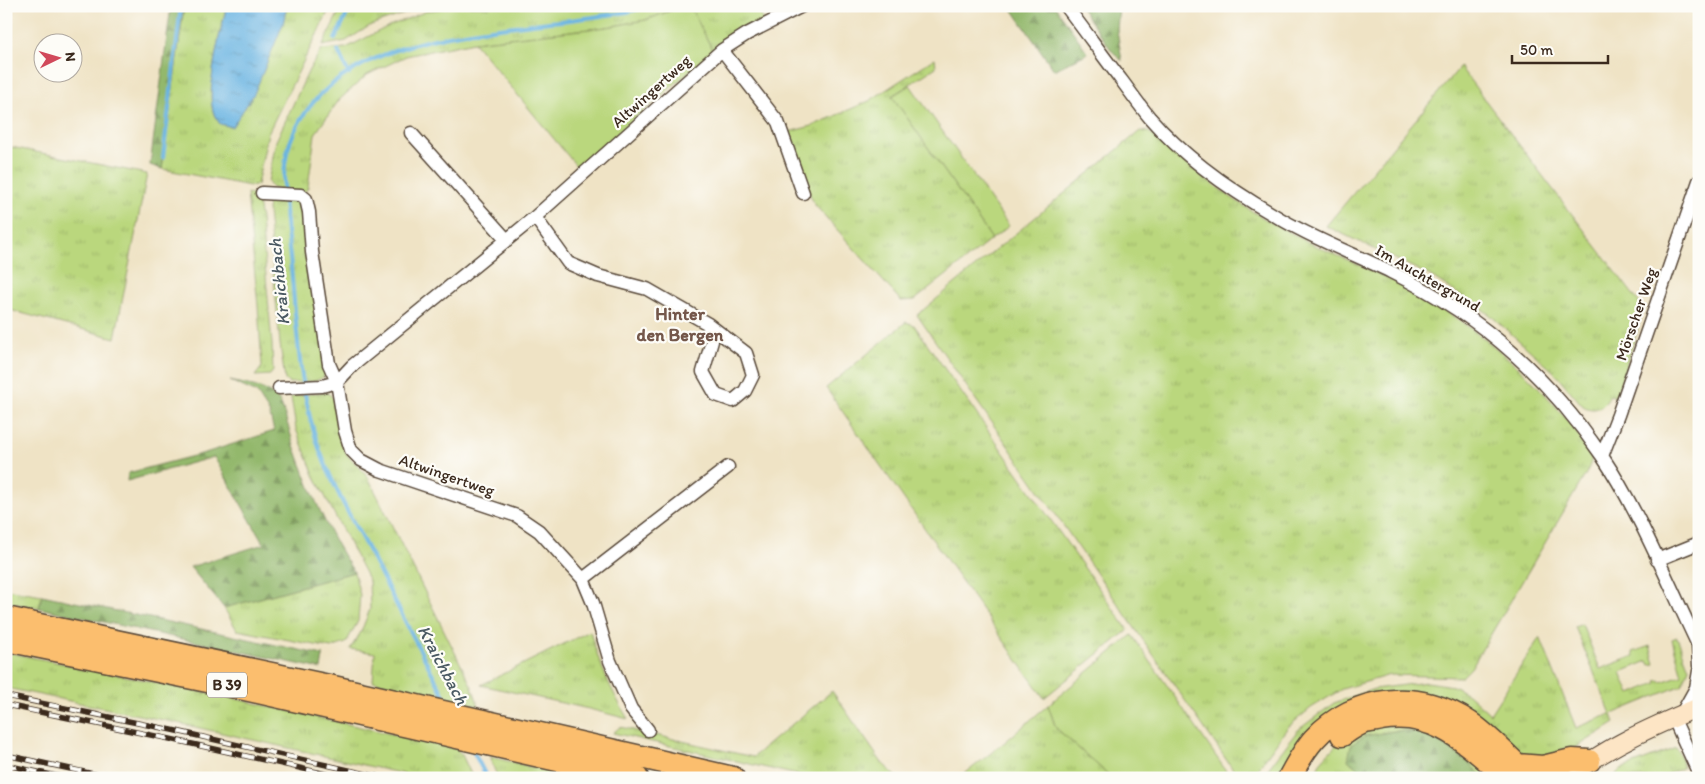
<svg xmlns="http://www.w3.org/2000/svg" width="1705" height="784" viewBox="0 0 1705 784" font-family="Itim,sans-serif">
<style>
.grass{fill:url(#grass-tufts);stroke:#7a804e}
.forest{fill:url(#forest-firs);stroke:#677145}
.green{fill:#bad77d;stroke:#7a804e}
.water{fill:url(#water-ripples);stroke:#526f80}
.lines{fill:none;stroke-linecap:round;stroke-linejoin:round}
.stream{stroke:#69b4e2;stroke-width:4}
.street-casing{stroke:#564637;stroke-width:15}
.secondary-casing{stroke:#564637;stroke-width:20}
.highway-casing{stroke:#564637;stroke-width:25}
.street{stroke:#fff;stroke-width:12}
.secondary{stroke:#fde5c5;stroke-width:18}
.highway{stroke:#fbbe6e;stroke-width:22}
.rail-casing{stroke:#3b2a1e;stroke-width:5.5}
.rail{stroke:#fdfcf7;stroke-width:4;stroke-dasharray:11;stroke-linecap:butt}
.labels{text-anchor:middle;dominant-baseline:central;stroke-width:4.5;stroke-linejoin:round;paint-order:stroke}
.shield{fill:#fdfcf7;stroke:#75695f;stroke-width:1}
.shield-label{font-size:15px;font-weight:bold;fill:#3b2a1e}
.street-label{font-size:16px;fill:#3b2a1e;stroke:#fdfcf7}
.water-label{font-size:18px;font-style:italic;fill:#4b5a63;stroke:#fdfcf7}
.neighbourhood-label{font-size:18px;font-weight:bold;fill:#74574a;stroke:#fdfcf7}
</style>
<defs>
<pattern id="grass-tufts" width="24" height="20" patternUnits="userSpaceOnUse" patternTransform="scale(1.25)"><rect width="24" height="20" fill="#bad77d"/><path d="M3 7l-1-3M5 7V3M7 7l1-3M15 17l-1-3M17 17v-4M19 17l1-3" fill="none" stroke="#a1b96c"/></pattern>
<pattern id="forest-firs" width="22" height="20" patternUnits="userSpaceOnUse" patternTransform="scale(1.25)"><rect width="22" height="20" fill="#93b86c"/><path d="M5 1l3.5 6h-7zM16 11l3.5 6h-7z" fill="#799658"/></pattern>
<pattern id="water-ripples" width="26" height="14" patternUnits="userSpaceOnUse" patternTransform="scale(1.25)"><rect width="26" height="14" fill="#69b4e2"/><path d="M2 4q2-2 4 0t4 0M15 11q2-2 4 0t4 0" fill="none" stroke="#5893b7"/></pattern>
</defs>
<rect width="100%" height="100%" fill="#fdfcf7"/>
<filter id="ink" filterUnits="userSpaceOnUse"><feTurbulence type="fractalNoise" baseFrequency=".02" numOctaves="2"/><feDisplacementMap in="SourceGraphic" scale="10" xChannelSelector="R" yChannelSelector="G"/><feConvolveMatrix kernelMatrix="1 2 1 2 8 2 1 2 1" color-interpolation-filters="sRGB"/></filter>
<filter id="wash" filterUnits="userSpaceOnUse"><feTurbulence type="fractalNoise" baseFrequency=".0096" numOctaves="4" result="noise"/><feDisplacementMap in="SourceGraphic" scale="20" xChannelSelector="R" yChannelSelector="G"/><feGaussianBlur stdDeviation="1.12" result="paint"/><feColorMatrix in="noise" values="0 0 0 0 0 0 0 0 0 0 0 0 0 0 0 0 0 1.4 0 .05"/><feComposite in="paint" operator="in"/></filter>
<g filter="url(#wash)">
<rect width="100%" height="100%" fill="#efe3c5"/>
<path class="grass" d="M184 6H227C220 30 205 92 214 114 215 117 218 121 220 124L283 24 287 6H331L268 133 257 185 250 186 162 169Z
M342 6H428L371 25 346 41 322 46Z
M454 6H683L646 20 607 27 474 42 406 56 367 75 339 100 315 134 308 187 304 193 272 188 268 182 276 141 309 70 321 50 346 48 389 26 427 11Z
M690 6H768L759 11 765 23C745 28 728 35 713 51Z
M935 58 936 67 892 96 992 239 915 300 901 301 815 205 796 166 785 133 812 126 869 101Z
M1460 67 1644 309 1616 397 1610 395C1605 407 1595 413 1583 406L1554 372 1489 314 1431 276 1326 226Z
M1140 131 1149 132C1186 163 1223 195 1265 219 1280 227 1296 236 1312 244 1337 256 1363 266 1388 278 1469 319 1543 378 1592 455L1591 462 1587 472 1471 668 1462 677 1390 675 1342 689 1311 708 1288 727 1251 778H1239L917 315Z
M6 146 147 174 115 338 6 309Z
M247 193 257 197 261 219 272 344 273 371 270 375 255 376 262 367 258 306Z
M271 197 300 199 305 215 327 372C322 384 300 382 289 383L285 380 280 344 267 200Z
M906 322 914 325 1128 630 1044 698 826 388Z
M323 392 329 394 334 399 343 447 348 456 367 475 472 687 479 706 373 681 375 653 350 649 361 632 370 609 369 581 314 475 296 429 291 397Z
M354 572 360 595 358 621 346 643 331 648 237 630 224 608Z
M6 589 42 595 39 608 6 602Z
M1582 624 1600 669 1634 656 1633 652 1650 646 1655 664 1650 665 1648 661 1621 672 1630 694 1657 683 1656 681 1660 680 1661 682 1682 675 1672 639 1677 637 1689 668 1682 685 1612 714 1615 723 1564 755 1531 757 1387 692 1283 778H1261L1298 730 1334 703 1374 689 1427 682 1453 686 1468 694 1490 714 1540 637 1576 728 1611 714 1575 627Z
M590 631C599 664 611 690 628 719L589 709 481 685Z
M6 652 223 696 458 749 459 753H461L473 778H422L173 722 6 688Z
M832 691 882 763 898 778H811L613 733 620 727 753 757Z
M1048 705 1056 728 1112 778H958L962 776 1005 742Z
M1381 724 1440 733 1492 778H1483L1482 775 1418 732 1394 731 1364 736 1348 760 1369 778H1313L1321 761 1338 743Z
M1676 748 1682 759 1683 768 1659 778H1617L1616 774 1621 769Z
M491 757 577 778H498L492 764Z"/>
<path class="forest" d="M171 6H184L162 169 150 165Z
M1010 6H1055L1088 53 1054 70Z
M1080 6H1119L1117 30 1122 61 1112 51Z
M230 381C246 385 268 386 279 401 284 408 291 438 295 448 311 492 328 534 354 572L224 608 190 567 264 544 214 457 127 481 128 473 205 453 274 431 269 412 257 393Z
M42 595 323 655 321 669 39 608Z
M1394 731C1402 731 1411 730 1418 732 1436 737 1473 763 1483 778H1369L1348 760 1351 745 1364 736Z"/>
<path class="green" d="M683 6H690L713 51 578 168 474 42 607 27 646 20Z
M910 85 1009 226 992 239 892 96Z
M1132 635 1231 778H1112L1056 728 1048 705Z"/>
<path class="water" d="M227 6H287L283 24 254 94 232 127 220 124C218 121 215 117 214 114 205 92 220 30 227 6Z"/>
<g class="lines">
<path class="stream" d="M335 39 351 6
M338 51 349 74
M163 158 181 6
M449 705C423 656 397 606 372 557 353 522 334 488 320 451 299 392 297 329 291 267 288 234 281 198 285 165 288 134 307 105 330 86 391 37 475 31 549 22 575 20 601 16 627 12L648 6
M472 749 487 778"/>
</g>
</g>
<g filter="url(#ink)">
<g class="lines">
<defs>
<path id="street" d="M1066 6C1085 31 1103 56 1122 81 1131 93 1140 106 1150 118 1184 157 1229 189 1274 215 1311 238 1352 253 1391 272 1434 293 1478 321 1514 354 1547 384 1577 419 1602 456 1640 513 1669 585 1699 647
M722 50 778 122 803 193
M411 133 507 240
M262 193 301 195 306 199 309 212 312 252 329 364 337 382 345 431 351 450 361 460 380 470 517 516 539 531 583 579 593 603 610 661 631 709 648 730
M535 217 568 263 598 276 647 289 708 324 746 353 753 375 745 391 733 401 716 395 703 372 712 341 708 324
M337 382 352 366 535 217 722 50 747 34 802 6
M279 388 322 386 337 382
M1602 456 1618 415 1699 181
M1657 560 1699 543
M583 579 728 467
M1698 646 1699 666
M1682 713 1696 688 1699 671
M1673 717 1699 774"/>
<path id="secondary" d="M1568 778C1603 748 1656 725 1699 707"/>
<path id="highway" d="M6 618 329 686 733 778
M6 640 227 685 637 778
M1342 735C1348 731 1355 726 1362 723 1367 721 1375 721 1381 719 1436 709 1469 746 1508 778
M1517 765 1543 767 1572 760 1589 761
M1289 778C1296 765 1304 750 1314 739 1355 694 1421 689 1470 723 1490 737 1512 760 1530 778"/>
</defs>
<use href="#street" class="street-casing"/>
<use href="#secondary" class="secondary-casing"/>
<use href="#highway" class="highway-casing"/>
<use href="#street" class="street"/>
<use href="#secondary" class="secondary"/>
<use href="#highway" class="highway"/>
<defs>
<path id="rail" d="M6 696 172 730 384 778
M6 705 170 739 344 778
M6 755 112 778
M6 765 65 778"/>
</defs>
<use href="#rail" class="rail-casing"/>
<use href="#rail" class="rail"/>
</g>
</g>
<g class="labels">
<rect class="shield" x="207" y="672.5" width="40" height="25" rx="4"/>
<g class="shield-label">
<text x="227" y="685">B 39</text>
</g>
<g class="street-label">
<text transform="translate(651 91) rotate(-42)">Altwingertweg</text>
<text transform="translate(1428 278) rotate(30)">Im Auchtergrund</text>
<text transform="translate(1636 314) rotate(-71)">Mörscher Weg</text>
<text transform="translate(447 475) rotate(19)">Altwingertweg</text>
</g>
<g class="water-label">
<text transform="translate(279 282) rotate(-96)">Kraichbach</text>
<text transform="translate(443 665) rotate(62)">Kraichbach</text>
</g>
<g class="neighbourhood-label">
<text x="680" y="314">Hinter<tspan x="680" dy="21">den Bergen</tspan></text>
</g>
</g>
<rect width="1705" height="784" fill="none" stroke="#fdfcf7" stroke-width="25"/>
<g transform="translate(58 58) rotate(85)"><circle r="24" fill="#fdfcf7" stroke="#afa8a0"/>
<path d="M0-4L9 19L0 12L-9 19Z" fill="#d1495b"/>
<text y="-8" font-size="14" font-weight="bold" text-anchor="middle" fill="#3b2a1e">N</text>
</g>
<path d="M1512 55v8h96v-8" fill="none" stroke="#3b2a1e" stroke-width="2.5"/>
<text x="1520" y="55" font-size="15" fill="#3b2a1e" stroke="#fdfcf7" stroke-width="4" paint-order="stroke">50 m</text>
</svg>
